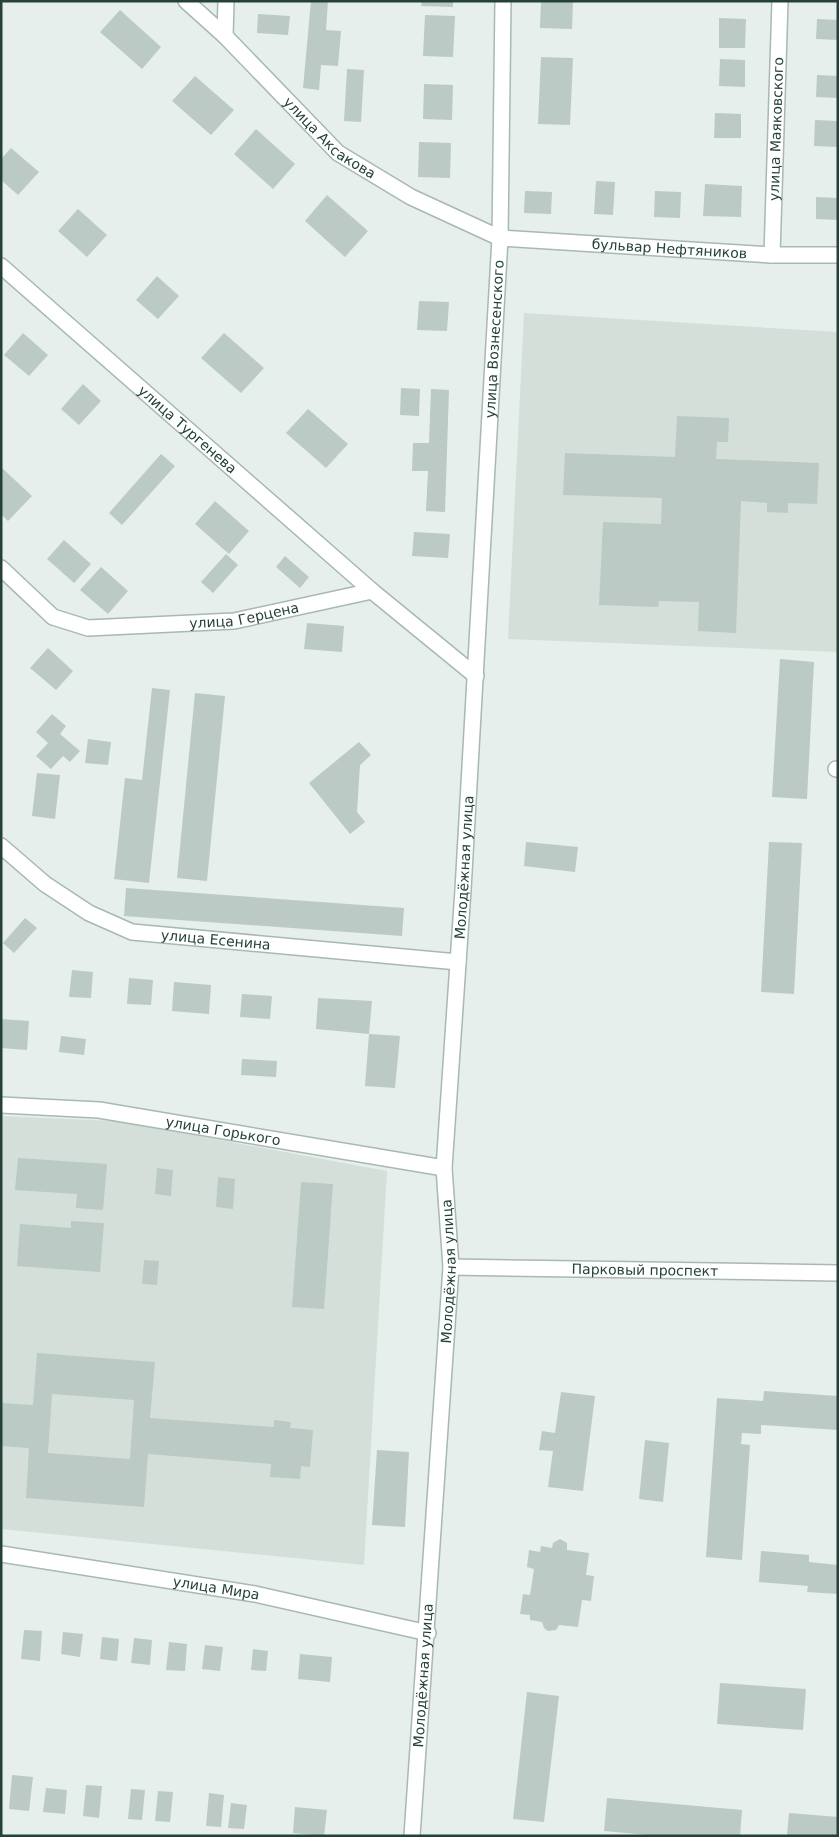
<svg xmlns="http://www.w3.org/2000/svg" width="839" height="1837" viewBox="0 0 839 1837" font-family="'DejaVu Sans',sans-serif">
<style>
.built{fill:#d4dfda}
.building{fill:#bbcac4;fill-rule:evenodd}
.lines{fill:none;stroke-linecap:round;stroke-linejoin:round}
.street-casing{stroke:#a8b8b2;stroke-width:18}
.street{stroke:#fff;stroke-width:15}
.labels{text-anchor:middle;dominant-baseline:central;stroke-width:4;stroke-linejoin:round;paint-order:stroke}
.street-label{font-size:14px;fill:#24423a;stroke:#f7fbf9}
</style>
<rect width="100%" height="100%" fill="#e6efeb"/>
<path class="built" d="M524 313 838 332V652L508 639Z
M1 1116 137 1122 198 1136 387 1171 364 1565 1 1529Z"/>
<path class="building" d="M311 1H328L326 30 341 31 338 66 321 65 319 90 303 88Z
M422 1H453V7L421 6Z
M541 1H573L572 29 540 28Z
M120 10 161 47 142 69 100 32Z
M258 14 290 16 288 35 257 33Z
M425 15 455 16 453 57 423 56Z
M719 18 746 19 745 48H719Z
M817 19 838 20V40L816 39Z
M541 57 573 58 570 125 538 124Z
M720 59 745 60V87L719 86Z
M347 69 364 70 361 122 344 121Z
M817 75 838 76V98L816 97Z
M195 76 234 110 211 135 172 101Z
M424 84 453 85 452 120 423 119Z
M715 113 741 114V138H714Z
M815 120 838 121V147L814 146Z
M256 129 295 164 273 189 234 154Z
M419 142 451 143 450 178 418 177Z
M11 148 39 172 18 195 1 180V159Z
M596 181 615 182 613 215 594 214Z
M705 184 742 186 741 217 703 216Z
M525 191 552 192 551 214 524 213Z
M655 191 681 192 680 218 654 217Z
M327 195 368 231 345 257 305 221Z
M816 197 838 198V220L816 219Z
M78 209 107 235 87 257 58 231Z
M157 276 179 296 158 319 136 300Z
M419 301 449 302 447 331 417 330Z
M23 333 48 355 29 376 4 355Z
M224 333 264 368 241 393 201 358Z
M83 384 101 401 79 425 61 409Z
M401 388 420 389 419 416 400 415Z
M431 389 449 390 445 512 426 511 428 471H412L413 443H429Z
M308 409 348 444 326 468 286 433Z
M677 416 729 418 728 442H717L716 459 819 463 817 504 788 503V513L767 512V503L741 501 736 633 698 631 699 602 659 601 658 607 599 605 603 522 661 524 662 498 563 495 565 453 675 457Z
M161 454 175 466 122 525 109 513Z
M1 467 32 496 8 521 1 514Z
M215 501 249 531 229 554 195 524Z
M414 532 450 534 448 558 412 556Z
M64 540 91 564 74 583 47 559Z
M226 554 238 565 213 593 201 582Z
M285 556 309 577 300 588 276 567Z
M101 567 128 591 108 614 80 590Z
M307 623 344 626 342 652 304 649Z
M48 648 73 671 56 690 30 668Z
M780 659 814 662 807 799 772 797Z
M152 688 170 690 149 883 114 879 125 778 142 780Z
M195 693 225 696 207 881 177 878Z
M52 714 66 726 60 734 80 751 70 762 63 756 51 769 36 756 48 743 36 732Z
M88 739 111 742 108 765 85 763Z
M359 742 371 755 360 765 357 812 365 822 350 834 309 783Z
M37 773 60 775 55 819 32 816Z
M526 842 578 847 575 872 524 866Z
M769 842 802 843 794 994 761 992Z
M126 888 404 908 402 936 124 916Z
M25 918 37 928 14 953 3 943Z
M72 970 93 972 91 998 69 997Z
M129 978 153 980 151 1005 127 1004Z
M174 982 211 985 209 1014 172 1011Z
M242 994 272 996 270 1019 240 1017Z
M318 998 372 1001 369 1034 316 1029Z
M1 1019 29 1021 27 1050 1 1048Z
M369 1034 400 1036 395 1088 365 1086Z
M61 1036 86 1039 84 1055 59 1052Z
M242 1059 277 1061 276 1077 241 1075Z
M18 1158 107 1164 103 1210 76 1208 77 1194 15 1190Z
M157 1168 173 1170 171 1196 155 1194Z
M218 1177 235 1179 233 1209 216 1207Z
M301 1182 333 1184 324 1309 292 1307Z
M71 1221 104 1223 100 1272 17 1266 20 1224 71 1228Z
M144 1260 159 1261 157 1285 142 1284Z
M37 1353 155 1362 150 1418 274 1427V1420L291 1422 290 1428 313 1430 310 1467 301 1466 300 1479 287 1478 270 1477 271 1464 148 1454 144 1507 26 1498 29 1448 1 1446V1403L33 1405ZM52 1394 134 1400 130 1459 48 1453Z
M764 1391 838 1396V1430L761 1425V1434L742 1433 741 1444 750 1445 742 1560 706 1557 717 1398 763 1401Z
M561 1392 595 1396 583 1491 548 1487 553 1451 539 1450 542 1431 555 1433Z
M645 1440 669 1443 663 1502 639 1499Z
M377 1450 409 1452 405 1527 372 1525Z
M560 1539 567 1543V1550L589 1553 586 1575 594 1576 591 1601 582 1600 578 1627 559 1625 556 1630 548 1631 544 1628 542 1622 530 1620V1615L520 1614 523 1594 530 1595 534 1569 527 1567 529 1550 540 1552 541 1546 552 1548 553 1543Z
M761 1551 809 1555V1562L838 1565V1594L807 1592 808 1586 759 1582Z
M24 1630 42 1631 40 1661 21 1659Z
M63 1632 83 1634 80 1657 61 1654Z
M102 1637 119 1639 117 1661 100 1659Z
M134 1638 152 1640 150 1665 131 1663Z
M169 1642 187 1644 185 1671 166 1670Z
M205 1645 223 1647 220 1671 202 1669Z
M253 1649 268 1651 266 1671 251 1670Z
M300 1654 332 1657 330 1682 298 1679Z
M720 1683 806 1689 803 1730 717 1724Z
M527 1692 559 1696 544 1822 513 1819Z
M12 1775 33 1777 29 1811 9 1809Z
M86 1785 102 1786 99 1818 83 1816Z
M46 1788 67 1790 65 1814 43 1812Z
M131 1789 145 1790 142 1820 128 1819Z
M158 1791 173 1792 170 1822 155 1821Z
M209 1793 224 1795 221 1827 206 1826Z
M607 1798 742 1810 740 1836H660L604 1831Z
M231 1803 247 1805 244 1829 228 1828Z
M295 1807 327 1810 324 1836 293 1833Z
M789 1813 838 1817V1836H787Z"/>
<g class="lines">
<defs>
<g id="street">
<path id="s1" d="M186 1 225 36 338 153 411 197 500 238 772 255H838"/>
<path d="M225 36 226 1"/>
<path id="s2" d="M772 255 780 1"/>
<path id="s3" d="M1 266 372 591"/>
<path id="s4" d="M1 568 53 617 88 628 234 621 372 591 476 676"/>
<path d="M836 769H838"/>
<path id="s5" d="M1 846 45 884 89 913 132 932 458 962"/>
<path id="s6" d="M1 1105 99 1110 444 1168"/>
<path id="s7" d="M451 1267 838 1273"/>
<path id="s8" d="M1 1554 255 1594 428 1633"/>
<path id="s9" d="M412 1836 451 1267 444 1168 463 890 500 238 503 1"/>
</g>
</defs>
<use href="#street" class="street-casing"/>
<use href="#street" class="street"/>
</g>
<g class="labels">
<g class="street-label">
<text stroke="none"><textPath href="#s2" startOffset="126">улица Маяковского</textPath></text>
<text stroke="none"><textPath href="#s1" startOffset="199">улица Аксакова</textPath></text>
<text stroke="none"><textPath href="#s1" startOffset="568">бульвар Нефтяников</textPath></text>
<text stroke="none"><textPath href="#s9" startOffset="1500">улица Вознесенского</textPath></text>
<text stroke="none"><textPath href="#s3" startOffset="248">улица Тургенева</textPath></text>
<text stroke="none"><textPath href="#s4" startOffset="265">улица Герцена</textPath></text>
<text stroke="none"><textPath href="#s9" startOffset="971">Молодёжная улица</textPath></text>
<text stroke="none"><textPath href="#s5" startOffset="242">улица Есенина</textPath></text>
<text stroke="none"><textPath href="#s6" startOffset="224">улица Горького</textPath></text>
<text stroke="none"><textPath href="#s7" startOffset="194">Парковый проспект</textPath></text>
<text stroke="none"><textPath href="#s9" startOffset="566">Молодёжная улица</textPath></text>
<text stroke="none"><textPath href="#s8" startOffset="218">улица Мира</textPath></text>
<text stroke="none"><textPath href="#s9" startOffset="161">Молодёжная улица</textPath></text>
</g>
</g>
<rect width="839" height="1837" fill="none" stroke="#24423a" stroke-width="5"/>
</svg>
